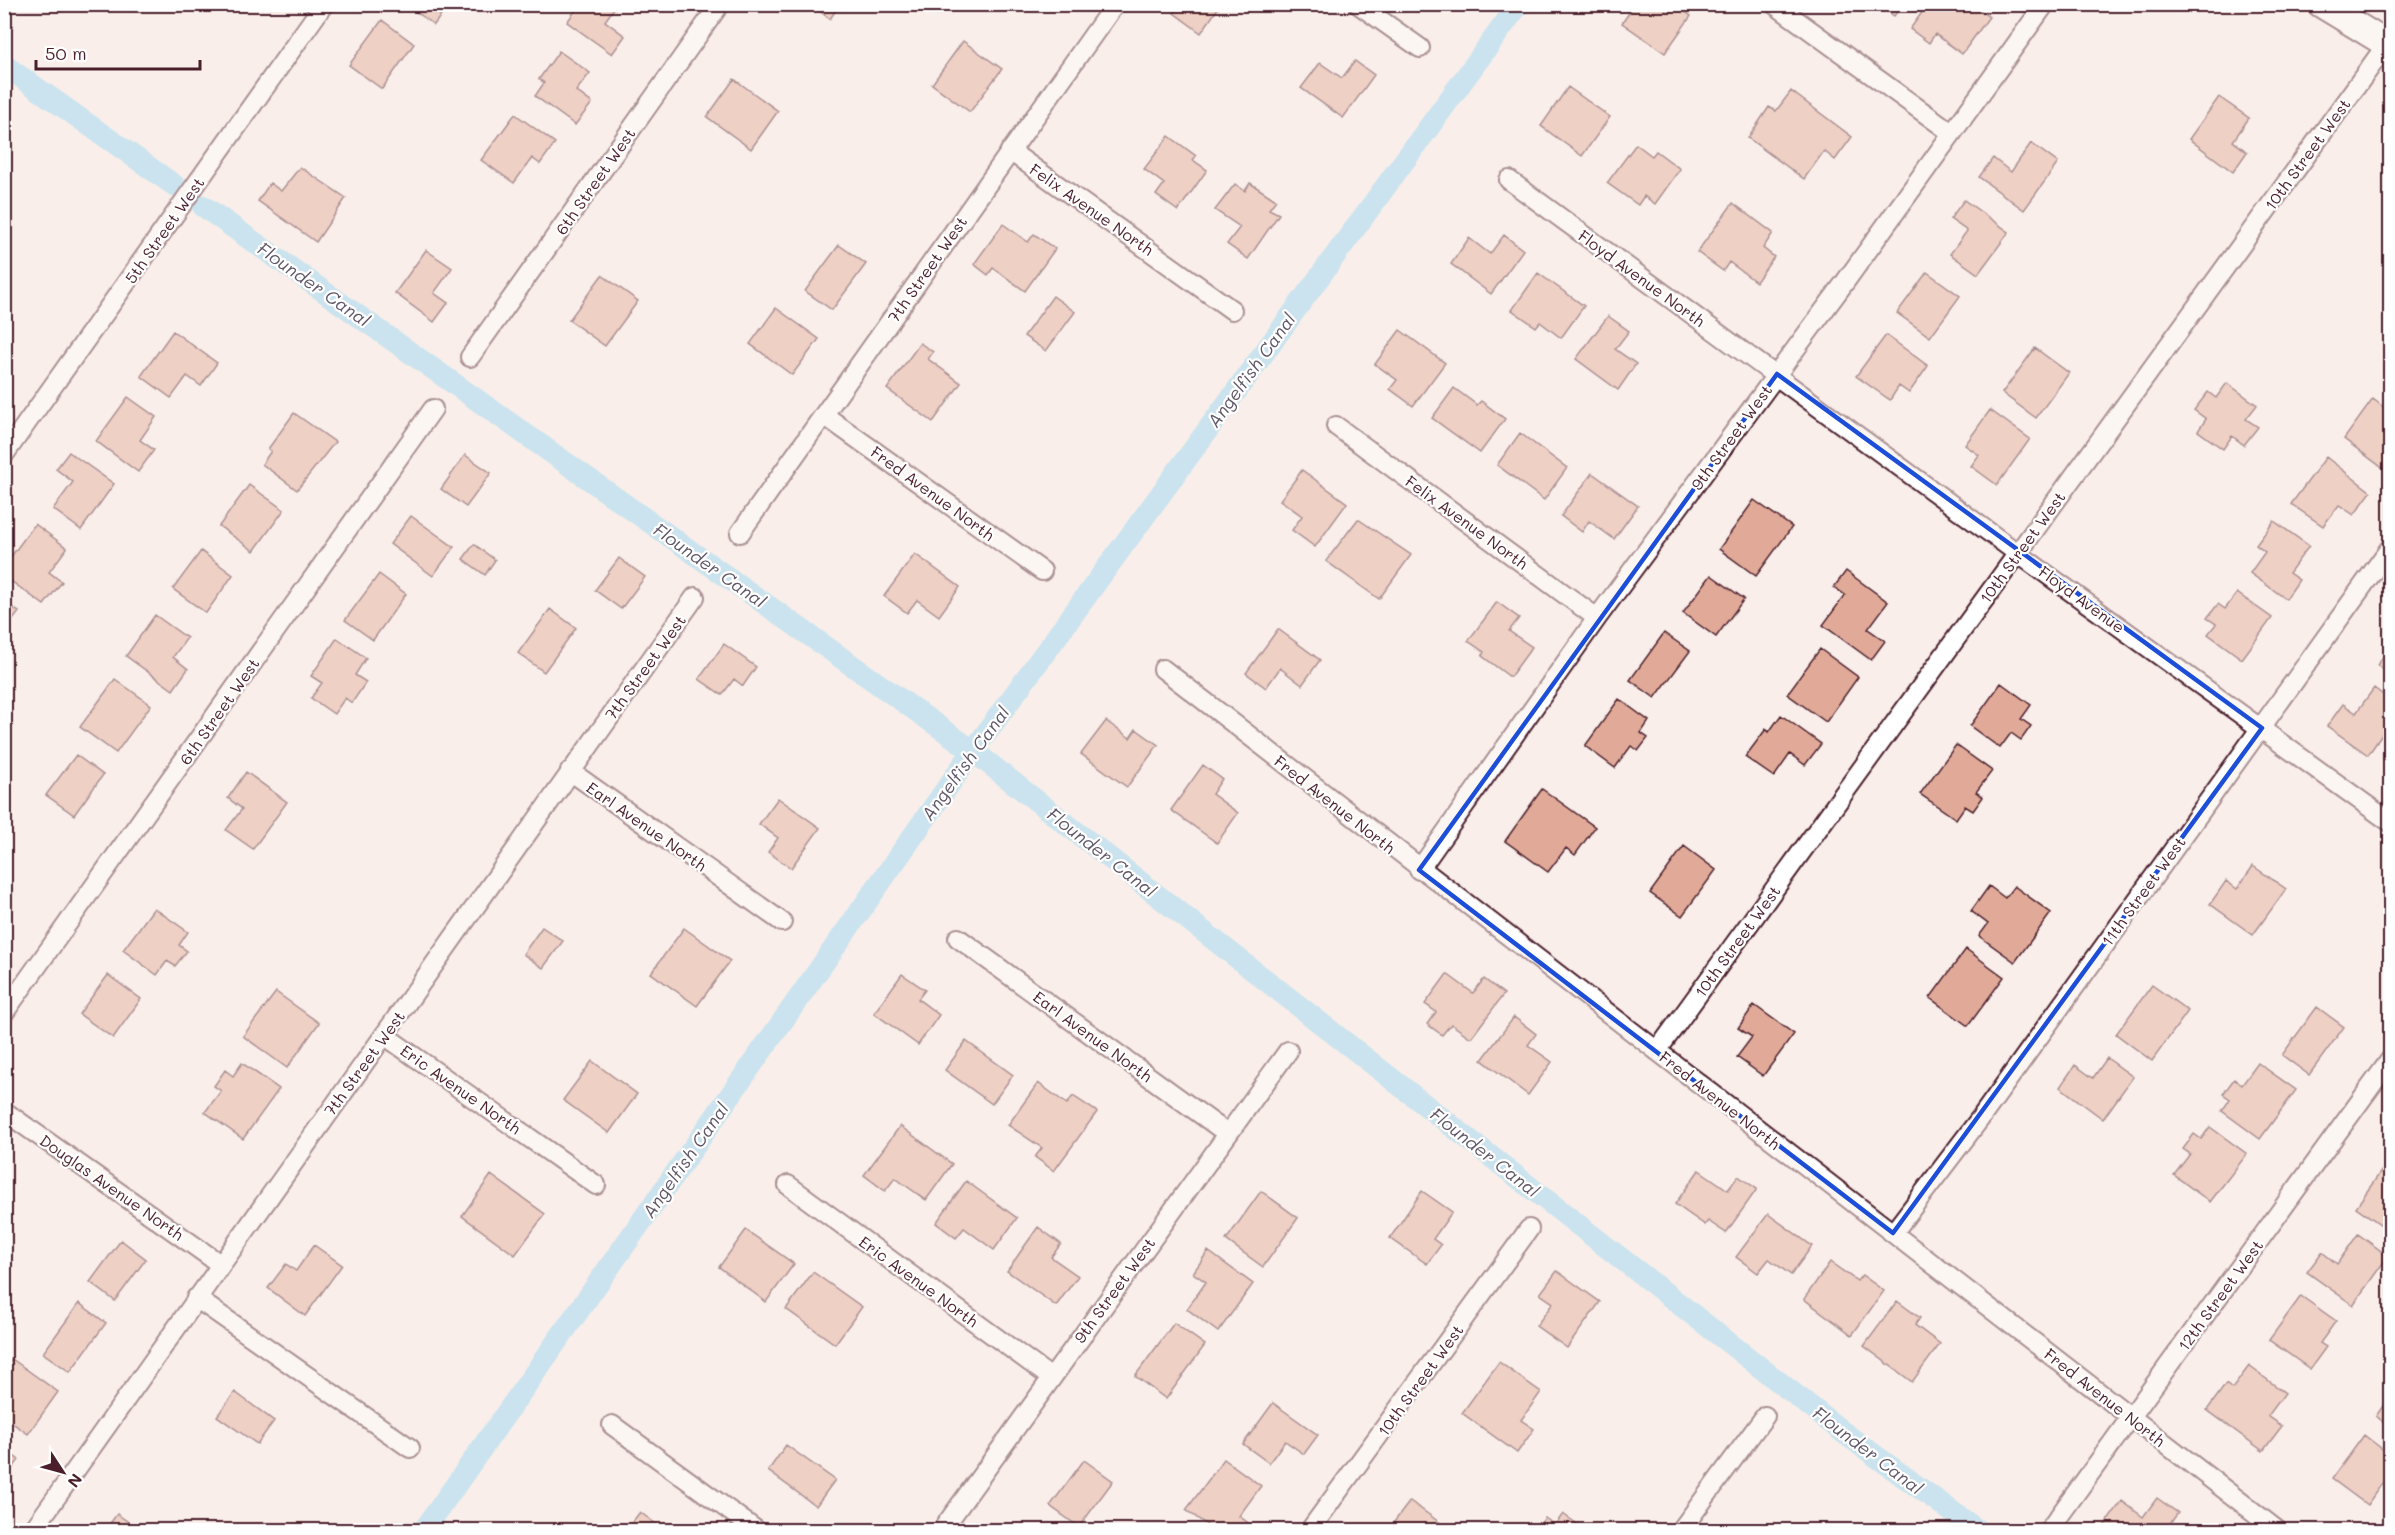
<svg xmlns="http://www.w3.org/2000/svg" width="2395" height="1535" viewBox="0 0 2395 1535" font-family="Mali,sans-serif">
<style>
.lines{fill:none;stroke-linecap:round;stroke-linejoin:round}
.canal{stroke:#91d6f3;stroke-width:22}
.building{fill:#e1aa98;stroke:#4a1f2b;stroke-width:1.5}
.street-casing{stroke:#4a1f2b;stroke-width:22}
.secondary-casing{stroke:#4a1f2b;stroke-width:30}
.street{stroke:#fff;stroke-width:18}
.secondary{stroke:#fff;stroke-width:26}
.marked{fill:none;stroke:#1d4ed8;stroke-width:4.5;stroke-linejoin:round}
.labels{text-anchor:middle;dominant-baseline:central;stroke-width:4.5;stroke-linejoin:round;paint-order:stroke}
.street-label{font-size:16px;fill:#4a1f2b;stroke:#fff}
.water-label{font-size:18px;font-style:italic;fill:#5f5667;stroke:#fff}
</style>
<rect width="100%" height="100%" fill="#f9eeea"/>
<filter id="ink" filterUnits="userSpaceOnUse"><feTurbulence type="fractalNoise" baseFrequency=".0167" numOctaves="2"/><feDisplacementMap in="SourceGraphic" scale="12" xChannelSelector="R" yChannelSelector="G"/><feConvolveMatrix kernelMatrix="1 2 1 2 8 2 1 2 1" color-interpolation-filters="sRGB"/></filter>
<g filter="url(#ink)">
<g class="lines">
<path class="canal" d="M4 65 174 185
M203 206 973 751 1844 1433 1977 1530
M424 1530 973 751 1519 4"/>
</g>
<path class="building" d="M406 4H449L434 25Z
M580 4H617L605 21 625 36 612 54 567 22Z
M810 4H840L830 19Z
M1180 4H1221L1201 33 1174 13Z
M1635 4H1675L1691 16 1665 53 1622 23Z
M1878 4H1903L1894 16Z
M1928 4H1951L1960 11 1964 4H1971L1989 17 1962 54 1935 34 1929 43 1910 29Z
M382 20 414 44 382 89 349 65Z
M963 41 1002 69 970 112 932 84Z
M559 51 590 73 576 91 592 103 575 125 535 96 544 83 539 79Z
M1355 61 1374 75 1343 118 1301 88 1320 63 1342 78Z
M734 79 778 111 751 149 707 117Z
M1568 87 1610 117 1582 156 1541 126Z
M1791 91 1852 137 1835 160 1824 151 1804 179 1748 138 1769 107 1776 111Z
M2219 97 2249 118 2233 141 2247 152 2233 172 2189 139Z
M515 114 555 143 540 164 532 158 514 183 481 160Z
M1169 136 1196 156 1193 160 1207 170 1178 211 1156 195 1164 184 1144 169Z
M2031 143 2058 163 2024 210 1979 177 1993 158 2011 172Z
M1636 144 1652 156 1656 151 1680 169 1655 204 1644 196 1638 205 1607 183Z
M300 167 346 198 316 242 258 201 270 183 281 191Z
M1250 183 1276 200 1269 209 1279 214 1248 259 1227 244 1240 227 1215 210 1235 184 1245 191Z
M1964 200 2009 232 1978 274 1950 254 1967 231 1950 219Z
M1733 203 1773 233 1763 248 1774 257 1756 282 1729 262 1723 271 1697 252Z
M1003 224 1028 242 1034 234 1055 249 1025 291 993 268 988 275 974 264Z
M1504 235 1523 250 1491 294 1451 264 1469 238 1490 254Z
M839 245 866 264 832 310 805 291Z
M426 250 452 268 434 293 448 303 434 322 395 293Z
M1927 272 1960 296 1930 337 1897 313Z
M1538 273 1584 306 1561 338 1540 322 1536 327 1512 310Z
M602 275 638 301 605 346 569 320Z
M1053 296 1075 312 1046 351 1024 336Z
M776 308 819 339 792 375 750 344Z
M1608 316 1629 331 1615 349 1636 364 1618 390 1576 359Z
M1400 330 1445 363 1413 406 1390 389 1397 380 1375 364Z
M173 331 217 363 201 386 187 376 171 398 141 376Z
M1886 335 1928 366 1909 393 1899 386 1890 400 1856 376Z
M920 343 933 352 928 359 961 383 933 422 887 389Z
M2035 348 2069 373 2036 418 2002 393Z
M2227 383 2257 405 2246 419 2258 427 2244 445 2232 436 2223 449 2198 431 2206 419 2194 410 2208 392 2216 398Z
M1454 388 1477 405 1481 401 1505 419 1480 453 1432 418Z
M128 397 156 417 140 440 154 450 138 472 96 441Z
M2373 399 2390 412V430L2384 439 2390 444V468L2388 472 2344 439Z
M1990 410 2030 439 1997 485 1971 466 1979 455 1965 445Z
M294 413 335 442 297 490 262 464 271 451 268 449Z
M1520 433 1567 468 1544 500 1497 465Z
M69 452 114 484 81 530 53 509 73 482 56 469Z
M465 455 491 473 466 507 441 489Z
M2326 457 2371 492 2354 515 2339 505 2323 526 2291 504Z
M1302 470 1347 503 1315 547 1292 530 1302 516 1280 500Z
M1592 473 1638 506 1614 539 1589 521 1582 532 1561 516Z
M249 485 284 510 254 551 219 526Z
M1754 500 1792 527 1756 576 1719 549Z
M411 516 454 547 433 576 390 544Z
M1358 519 1411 555 1379 599 1326 561Z
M2274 521 2309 546 2289 573 2299 580 2286 599 2250 573 2265 552 2256 545Z
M35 524 67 548 49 572 62 582 44 605 4 576V566Z
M474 544 495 560 485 575 463 559Z
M201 551 233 575 206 613 173 589Z
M915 554 960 587 939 616 917 600 907 613 884 596Z
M619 558 645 577 621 609 595 590Z
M1846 571 1888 602 1868 629 1885 641 1871 660 1823 625 1845 595 1834 587Z
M379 574 406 594 373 640 345 620Z
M1711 575 1744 599 1716 637 1683 613Z
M2237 593 2272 618 2242 659 2208 634 2216 624 2207 618 2218 604 2225 609Z
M4 602 19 612 4 632Z
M1497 602 1519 618 1509 631 1532 647 1510 677 1482 656 1484 652 1468 641Z
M550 609 576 628 544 672 518 653Z
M155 615 187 638 173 657 188 669 173 690 126 656Z
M1278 629 1320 660 1302 685 1280 668 1266 688 1246 673Z
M1664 633 1690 651 1655 698 1630 680Z
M337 638 366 658 355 675 366 682 352 703 345 698 334 714 311 698 322 683 311 676Z
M724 644 756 667 743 686 734 679 722 695 699 679Z
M2390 647V675L2377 665Z
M1820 649 1858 677 1826 722 1787 694Z
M115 679 151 705 116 753 80 727Z
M2001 683 2031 705 2021 719 2031 726 2021 740 2011 733 2000 748 1970 726Z
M2374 688 2390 700V723L2368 755 2327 726 2343 704 2356 713Z
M1619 699 1649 721 1641 733 1648 738 1638 751 1631 746 1615 768 1585 746Z
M1781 715 1821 744 1805 765 1790 754 1774 777 1745 757 1766 729 1769 732Z
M1106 721 1130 738 1136 729 1158 745 1127 787 1081 754Z
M1956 745 1992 771 1976 792 1983 797 1973 811 1965 806 1956 819 1920 794Z
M76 755 103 775 74 815 46 795Z
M1203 765 1222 779 1212 794 1238 813 1217 843 1171 810Z
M246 772 287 802 253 849 226 830 242 809 228 798Z
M1542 789 1595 827 1575 855 1566 848 1548 872 1505 841Z
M778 798 820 828 791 868 768 852 778 838 759 824Z
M1684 846 1716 870 1682 916 1650 893Z
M2253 866 2286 889 2253 935 2210 904 2226 881 2237 889Z
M1989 886 2005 898 2014 886 2051 913 2015 962 1979 936 1988 924 1971 911Z
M154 908 188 932 179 945 187 951 175 966 167 961 157 975 123 950Z
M542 927 563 941 543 968 523 954Z
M684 928 730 961 697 1006 651 973Z
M1966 949 2004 977 1968 1026 1930 998Z
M902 974 925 990 918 999 939 1015 918 1045 874 1013Z
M1447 974 1473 993 1484 979 1504 994 1471 1038 1451 1024 1442 1035 1427 1024 1436 1012 1425 1004Z
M108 975 141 999 113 1038 79 1014Z
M2152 985 2188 1011 2152 1061 2116 1034Z
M276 992 319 1023 287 1068 243 1036Z
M1754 1005 1794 1034 1763 1076 1737 1057 1752 1037 1738 1028Z
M2317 1007 2344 1027 2309 1075 2282 1055Z
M1514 1017 1536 1034 1528 1045 1552 1062 1528 1095 1482 1060Z
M966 1041 1013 1075 992 1104 945 1070Z
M2107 1058 2133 1077 2103 1119 2060 1087 2075 1065 2093 1078Z
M592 1061 637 1094 609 1133 563 1100Z
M242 1063 279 1089 243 1139 205 1112 221 1091 214 1086 225 1070 233 1076Z
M2258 1063 2296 1090 2260 1139 2222 1111 2230 1099 2223 1094 2234 1079 2242 1085Z
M1038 1083 1067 1104 1073 1096 1097 1112 1054 1171 1035 1157 1042 1148 1008 1125Z
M900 1126 952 1164 926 1200 895 1178 885 1191 864 1175Z
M2210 1127 2247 1154 2210 1202 2174 1175 2190 1154 2183 1149 2194 1134 2201 1139Z
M2389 1160 2390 1161V1231L2356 1207Z
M1699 1170 1728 1190 1738 1176 1757 1189 1726 1233 1708 1221 1705 1225 1675 1204Z
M491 1175 545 1214 515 1255 462 1216Z
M966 1181 1017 1218 994 1250 964 1228 956 1238 936 1223Z
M1261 1191 1298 1218 1263 1267 1226 1240Z
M1422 1191 1452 1212 1433 1239 1441 1245 1427 1264 1390 1238Z
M1768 1214 1812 1246 1791 1275 1769 1259 1758 1273 1736 1257Z
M1038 1227 1061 1244 1051 1257 1078 1276 1056 1306 1007 1271Z
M746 1230 794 1264 766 1302 719 1267Z
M2358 1234 2388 1256 2353 1305 2307 1272 2322 1252 2337 1264Z
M121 1240 146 1259 115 1301 90 1282Z
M314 1245 342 1265 305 1316 268 1288 286 1264 296 1271Z
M1208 1251 1253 1284 1218 1332 1187 1309 1206 1282 1193 1273Z
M1830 1262 1857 1281 1862 1275 1884 1291 1852 1335 1804 1299Z
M1557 1271 1600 1302 1567 1348 1536 1326 1553 1303 1540 1294Z
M813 1272 862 1307 835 1344 786 1309Z
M2301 1296 2336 1321 2320 1343 2326 1347 2310 1369 2269 1340Z
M1897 1301 1920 1318 1915 1325 1940 1344 1912 1382 1864 1346Z
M79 1303 106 1323 70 1372 43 1353Z
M1174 1323 1205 1345 1166 1399 1135 1376Z
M12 1359 58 1392 28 1434 4 1417V1370Z
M1499 1362 1541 1392 1521 1420 1534 1429 1517 1453 1462 1413Z
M2249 1366 2285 1393 2268 1416 2282 1426 2263 1451 2207 1410 2226 1384 2232 1389Z
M235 1392 274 1421 257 1444 217 1416Z
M2390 1396V1427L2376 1416Z
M1273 1403 1318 1435 1304 1454 1285 1441 1269 1463 1243 1444Z
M2364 1435 2390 1455V1472L2367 1505 2332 1479Z
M786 1445 835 1480 816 1506 768 1471Z
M4 1449 19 1460 4 1480Z
M1224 1459 1261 1486 1239 1516 1254 1527 1251 1530H1214L1186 1510Z
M1084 1460 1113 1481 1079 1527 1050 1506Z
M2157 1498 2178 1513 2165 1530H2110L2104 1526 2122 1501 2143 1517Z
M1410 1501 1450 1530H1388Z
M640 1512 660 1527 657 1530H626Z
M117 1514 140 1530H105Z
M1563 1514 1586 1530H1535L1545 1518 1555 1525Z"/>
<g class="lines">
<defs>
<path id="street" d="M1358 4 1420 48
M1774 4 1952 133
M1010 151 1232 310
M1509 180 2016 552 2390 822
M470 357 720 4
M824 415 1042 571
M1336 426 1597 618
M4 455 324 4
M740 533 1115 4
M1163 669 2277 1530
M570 771 782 922
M1419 870 1597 618 1845 282 2045 4
M958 938 1228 1134
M4 1013 433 409
M384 1035 596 1185
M1657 1051 2387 44
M4 1111 220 1264
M788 1185 1050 1377
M1893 1233 1982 1116 2390 548
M196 1298 410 1448
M612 1425 756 1530
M33 1530 695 597
M942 1530 1288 1051
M1310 1530 1529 1229
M1681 1530 1765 1416
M2049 1530 2390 1060"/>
<path id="secondary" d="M2321 4 2390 46"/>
</defs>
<use href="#street" class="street-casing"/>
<use href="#secondary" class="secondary-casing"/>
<use href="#street" class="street"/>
<use href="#secondary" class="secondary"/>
</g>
</g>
<path d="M0 0H2395V1535H0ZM1777 374 2262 728 1893 1233 1419 870Z" fill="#f9eeea" fill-opacity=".55" fill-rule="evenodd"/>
<path class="marked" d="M1777 374 2262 728 1893 1233 1419 870Z"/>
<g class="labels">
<g class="street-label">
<text transform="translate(2307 154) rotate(-54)">10th Street West</text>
<text transform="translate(595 181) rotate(-55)">6th Street West</text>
<text transform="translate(1092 209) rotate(35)">Felix Avenue North</text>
<text transform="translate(164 230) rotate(-55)">5th Street West</text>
<text transform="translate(927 269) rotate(-55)">7th Street West</text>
<text transform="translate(1642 278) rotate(36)">Floyd Avenue North</text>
<text transform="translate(1731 437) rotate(-54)">9th Street West</text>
<text transform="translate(933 493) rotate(36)">Fred Avenue North</text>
<text transform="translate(1467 522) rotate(36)">Felix Avenue North</text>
<text transform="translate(2022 547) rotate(-54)">10th Street West</text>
<text transform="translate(2082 599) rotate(36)">Floyd Avenue</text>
<text transform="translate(645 667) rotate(-54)">7th Street West</text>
<text transform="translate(219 711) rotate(-55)">6th Street West</text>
<text transform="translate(1335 804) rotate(38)">Fred Avenue North</text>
<text transform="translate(647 826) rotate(35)">Earl Avenue North</text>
<text transform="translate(2143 891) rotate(-54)">11th Street West</text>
<text transform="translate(1737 941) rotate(-54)">10th Street West</text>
<text transform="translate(1093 1036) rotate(36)">Earl Avenue North</text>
<text transform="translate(364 1063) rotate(-54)">7th Street West</text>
<text transform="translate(461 1089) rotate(35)">Eric Avenue North</text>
<text transform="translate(1720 1100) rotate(38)">Fred Avenue North</text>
<text transform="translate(112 1187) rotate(35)">Douglas Avenue North</text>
<text transform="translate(919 1281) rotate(36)">Eric Avenue North</text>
<text transform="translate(1114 1290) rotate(-54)">9th Street West</text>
<text transform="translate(2220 1295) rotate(-54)">12th Street West</text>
<text transform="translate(1420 1380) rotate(-54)">10th Street West</text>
<text transform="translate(2105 1397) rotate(38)">Fred Avenue North</text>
</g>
<g class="water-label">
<text transform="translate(314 284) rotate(35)">Flounder Canal</text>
<text transform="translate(1251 370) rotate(-54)">Angelfish Canal</text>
<text transform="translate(710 565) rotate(35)">Flounder Canal</text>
<text transform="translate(965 763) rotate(-54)">Angelfish Canal</text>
<text transform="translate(1102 852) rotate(38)">Flounder Canal</text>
<text transform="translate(1485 1152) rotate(38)">Flounder Canal</text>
<text transform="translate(685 1160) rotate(-55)">Angelfish Canal</text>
<text transform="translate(1868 1450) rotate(37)">Flounder Canal</text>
</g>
</g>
<rect width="2395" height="1535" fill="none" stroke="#fff" stroke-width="24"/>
<rect x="12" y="12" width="2371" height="1511" fill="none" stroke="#4a1f2b" stroke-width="2" filter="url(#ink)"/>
<g transform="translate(63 1472) rotate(126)" stroke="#ffffff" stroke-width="4.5" paint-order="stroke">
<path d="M0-4.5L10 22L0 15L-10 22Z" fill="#4a1f2b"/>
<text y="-9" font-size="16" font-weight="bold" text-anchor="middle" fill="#4a1f2b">N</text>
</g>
<path d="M36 60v9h164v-9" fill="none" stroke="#4a1f2b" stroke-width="3"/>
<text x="45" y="60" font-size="18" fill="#4a1f2b" stroke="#ffffff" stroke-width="4.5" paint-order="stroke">50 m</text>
</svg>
